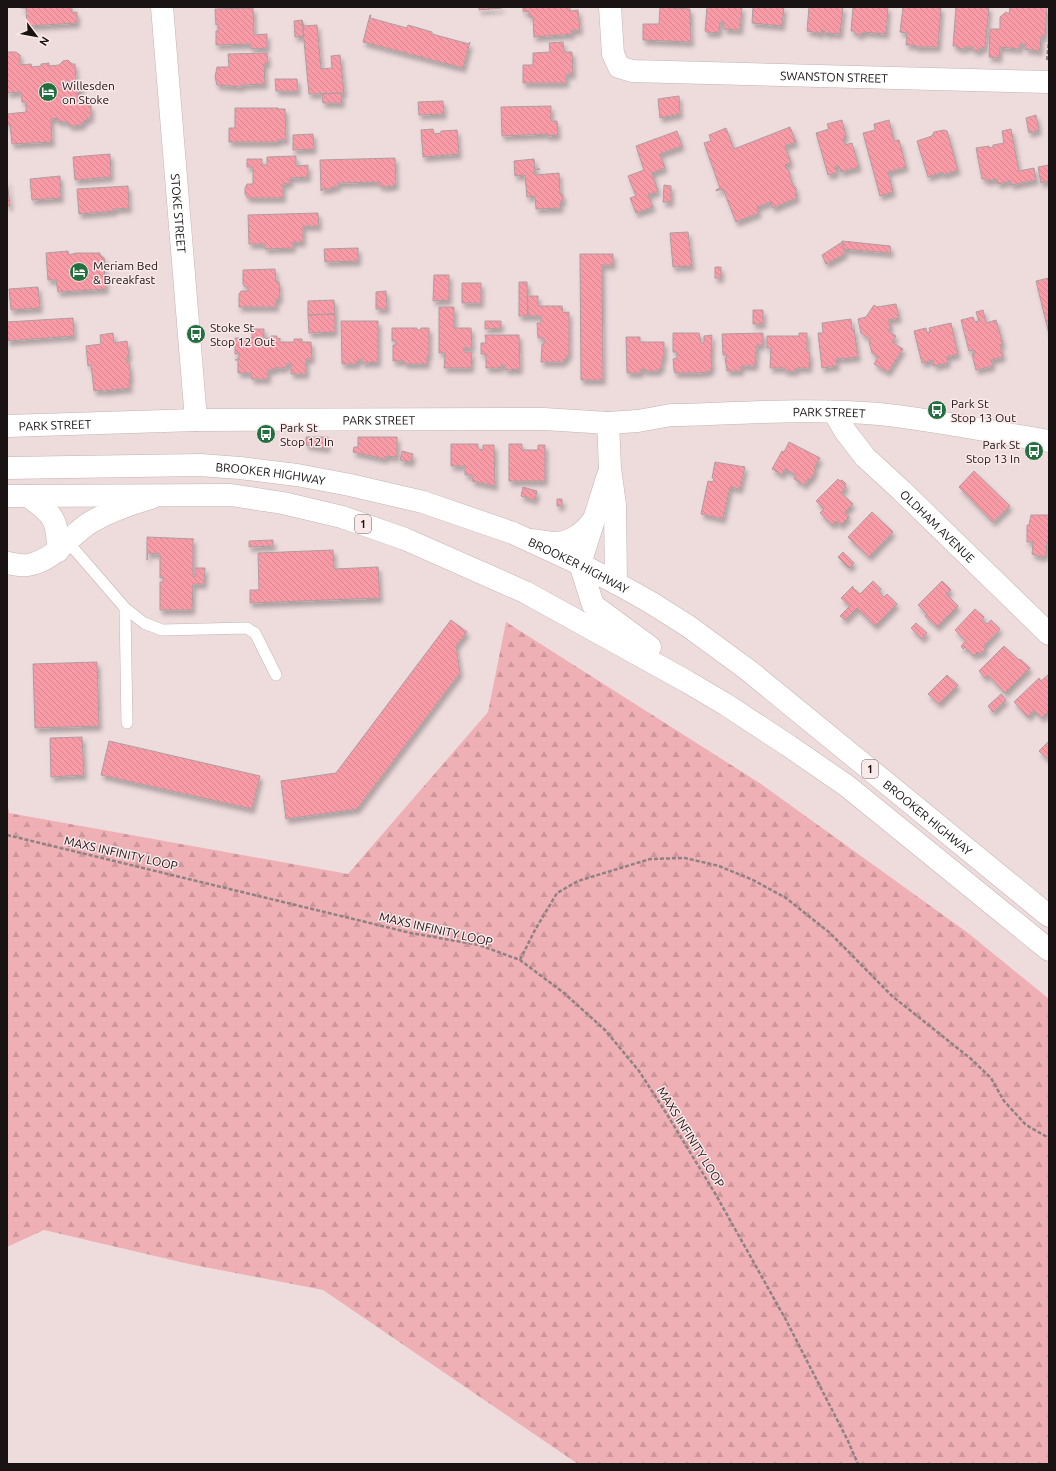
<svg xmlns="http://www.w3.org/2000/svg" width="1056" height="1471" viewBox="0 0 1056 1471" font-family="Ubuntu,sans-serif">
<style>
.forest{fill:url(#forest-firs)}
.building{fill:url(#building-back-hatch);stroke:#ae9d9f;filter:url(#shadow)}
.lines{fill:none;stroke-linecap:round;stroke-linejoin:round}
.service-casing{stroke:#c4b3b4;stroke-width:12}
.minor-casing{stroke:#c4b3b4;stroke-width:23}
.tertiary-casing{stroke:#c4b3b4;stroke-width:23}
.trunk-casing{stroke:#c4b3b4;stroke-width:23}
.path{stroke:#8f8283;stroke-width:2.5;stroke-dasharray:4 2;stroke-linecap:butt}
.service{stroke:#fff;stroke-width:11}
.minor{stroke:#fff;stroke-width:22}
.tertiary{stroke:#fff;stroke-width:22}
.trunk{stroke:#fff;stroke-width:22}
.labels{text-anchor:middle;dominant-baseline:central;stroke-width:3;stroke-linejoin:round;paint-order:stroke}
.shield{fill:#fbe9ea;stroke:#5d5354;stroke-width:1}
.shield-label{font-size:11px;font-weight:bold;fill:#191313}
.street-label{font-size:12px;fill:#191313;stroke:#fbe9ea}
.poi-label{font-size:12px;fill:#191313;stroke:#fbe9ea;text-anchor:start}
</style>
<defs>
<pattern id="forest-firs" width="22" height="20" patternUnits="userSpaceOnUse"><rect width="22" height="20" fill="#eeafb5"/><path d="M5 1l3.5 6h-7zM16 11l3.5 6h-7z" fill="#cc969b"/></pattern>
<pattern id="building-back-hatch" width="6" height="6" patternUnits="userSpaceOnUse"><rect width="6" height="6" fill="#f99ba6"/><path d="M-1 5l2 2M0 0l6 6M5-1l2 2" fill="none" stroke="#d5858e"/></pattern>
<filter id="shadow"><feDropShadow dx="2.5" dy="4.5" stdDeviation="2" flood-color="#0004"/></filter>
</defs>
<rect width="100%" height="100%" fill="#eedcdd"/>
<path class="forest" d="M506 622 761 784 968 933 1049 999V1464H578L323 1290 189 1264 44 1230 7 1247V799L9 813 348 874 488 712Z"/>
<path class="building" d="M21 7H72V13L77 12V23L27 26 26 8H21Z
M479 7H502V8L479 10Z
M523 7H570V11L578 10 580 30H572V34L534 37 533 17H529V11L523 12Z
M660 7 690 9 691 42 643 40V24H659Z
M707 7H742L740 30 724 29V22H720L719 32 709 33 705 31Z
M753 7H784L782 26 752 23Z
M809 7H843L840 34 828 33 827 36V33H825V31L822 30 820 35H819V33L807 31Z
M853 7H888L886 34 863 32 861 35 856 34 854 31H851Z
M903 7H941L938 47H915V45H906L907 33 900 32Z
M956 7H989L985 48H980V51L973 50V47H965V49L957 48V46H953Z
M1010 7H1047L1045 36H1041L1040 51 1025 49 1026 44H1020V49L1000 47 999 58 989 57 990 29H1000V17L1006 12 1009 14Z
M253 8 254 35 267 34V48L251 49V44L216 45V31H218V24L216 25 215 9Z
M370 15H371L370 18 407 28 408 25 432 32V34L469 44 470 42 463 68 363 42Z
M302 20 304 26 317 25 321 69 332 68 331 56 340 55 344 93 309 94Z
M302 20 304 36 295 37 294 21Z
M563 42 564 52H572L573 74H566V83H523V65H533V53L550 52 549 43Z
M7 52H16L20 55V65L31 64 32 67 41 66V64L49 63V66L59 65 63 61 68 60 72 64H75L76 81 81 85V90L77 94 78 103 86 102V105H91V118H87V120L84 121 82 125 73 126H70L67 122 57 121 58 118 51 119 52 142 12 144 10 125H7V114L26 112V102H22L21 92 7 93Z
M267 53 268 63 264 64 265 84 242 85V87L217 85 215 77 217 67H229L228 54Z
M275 79H297L298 91H276Z
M341 93 342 103H323L322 94Z
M679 96 680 114 660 118 658 99Z
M443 101 444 114 419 115 418 102Z
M551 106V121H557L558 135 547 136V134L502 136 501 107Z
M235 108H278V109H285L286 140H278V142H229V128H235Z
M1036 115 1039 130 1029 133 1026 118Z
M842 120 846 136 843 139 845 145 852 143 859 167 841 172 839 166 835 167 837 173 828 175 816 133 829 129 827 124Z
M889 120 894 141 899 140 906 167 888 172 893 192 880 196 863 133 875 130 874 124Z
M790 127 796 142 785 146 791 163 785 165 790 173V177L793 185 796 188V193L797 198 773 208 771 202 757 207 759 213 736 222 723 189 716 191V190L720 188 704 143 711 141 709 135 726 128 734 149Z
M433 129 434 134 441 133V131L457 130 459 154 423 157 421 130Z
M1011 129 1019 171 1034 168 1036 180 1011 185V181L998 184 997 179 986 181 985 178 982 179 976 148 989 146V148L993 147V145L1004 143 1002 131Z
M944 130 947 131 958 170 943 175V172L928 177 917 141 932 136 934 132Z
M677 131 682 146 660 154 665 168 652 173 658 191 648 195 653 207 636 213 630 198 636 196 628 176 644 170 636 146Z
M313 134 314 149 293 150V135Z
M110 154 111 177 75 180 73 157Z
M296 156V166L308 165V177L290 178V183L283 184V198H248L245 194V188L247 184H253V167H247V159H262V165H267V157Z
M395 158 396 185 386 187 384 186H379V182L338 183V187H333L331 189H325L324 188 321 191 320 160Z
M534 159 535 169H540L534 170 535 175 559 173 560 193 563 195V201L560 203 561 208 536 209 535 196 527 197 525 175 515 176 514 161Z
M1049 165V181L1041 183 1038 167Z
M60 176 61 198 32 200 30 179Z
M7 180 10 206H7Z
M664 185 671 186V202H663Z
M128 186 129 208 114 209V211L79 214 77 189Z
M318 213 319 226H303V242H293V248L265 249V244H249L248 215Z
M688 232 692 266 673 267 670 233Z
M842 241 890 246 891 253 844 249Z
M842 242 845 254 826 264 822 255Z
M358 248V261L325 262 324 249Z
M68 251 69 255 76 253H100V255L104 258 105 262 101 268 104 267 106 289 58 292 56 280H48L46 253Z
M580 254H613V265H602L603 380H581Z
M715 267H721V278H715Z
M275 269 276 281 279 282 280 299H276V307H239V294L241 291H248V287H245L243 284V270Z
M434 275H449V300L433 301Z
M1049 278V334L1036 281Z
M519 282H527L528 316H519Z
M462 283H481V303H462Z
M38 287 40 308 11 310 9 289Z
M386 291 387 309H376V292Z
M527 296H538V306H562L563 313 569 312V356H566V359L562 362H541L542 344H544V338H538L537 323H541V316H528Z
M334 300 335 314 308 315V301Z
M896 304 899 318 888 320 891 326 888 331 896 336 892 342 903 349 888 372 874 364 878 357 872 353 869 342 871 340 861 333 858 319 866 317 874 305 877 307Z
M439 307H454V328H471L472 348H464V352H472L471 368H444L445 353H439Z
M753 310H763V324H753Z
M983 310 986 323 996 320 1003 344 1000 345 1003 357 991 360 993 366 976 370 972 355 975 354 974 350 969 351 961 320 973 317 975 322 979 321 976 312Z
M335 314V332L309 333 308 315Z
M73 318 74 336 7 341V322Z
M851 319 852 329H854L858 357 841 359 840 358 836 359 837 366 822 368 818 333H823L822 323Z
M341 321H378V362L362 363V359H358L357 364H342Z
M485 321H501V328L485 329Z
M951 323 958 354 947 357 948 363 934 366 933 360 922 363 914 331 926 328 927 333 930 332 929 328Z
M392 328H417V330H420L421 328H429V356H427V364H405L404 361H393V345H396V341H392Z
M252 329H264V338H271V336H277V339L280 338V342H294V339H302V342H311L312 359H306V374H291V364H286V368H274V370H268V379H252L251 373H238V360H235L239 358V353L235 354V338H252Z
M113 333 114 343 127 341 129 356 127 357V363H129L131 379H129L130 388 103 391 102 390 94 391 91 365 88 366 86 346 101 344 100 335Z
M673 333H699L701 343H704V336L712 335 711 361H712V366L711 370 707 372 699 373H675L674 370 673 359 677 358V352H673Z
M763 333V345H757L755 366H741V371H727L725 358 726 359 727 355H723L722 334Z
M799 333H807V352H809L810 357 809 368H796V371H785V368H770L771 348H767V336H799Z
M485 335H519L520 369 505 370V365H501V368H486V354H481V343H486Z
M626 337H640V342H664V358H662V366L660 369 657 371H645V369H641V373H627Z
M306 437H328L327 448 306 445Z
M358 437H397V457L386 456 385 459 353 452 354 447H358Z
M789 442 820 458 814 468 816 470 810 480 808 479 805 485 794 479 796 475 785 469 782 475 772 469 782 451 784 452Z
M451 444H478V449L483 450V445H494L495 486 472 481V475H465V466H451Z
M509 444H522V450H538V445H545V481H509Z
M402 451 413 454 411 462 400 460Z
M715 462 745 467 740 489 730 487 723 519 701 514 708 481 713 482 714 478H712Z
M974 471 1010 506 993 522 959 487Z
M838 479 840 481 842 480 846 484 844 485 846 487 841 493 853 504 845 512 849 517 841 525 836 521 832 525 820 513 824 509 816 501Z
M523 487 537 491 535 500 521 496Z
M557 499H562V506H557Z
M872 512 893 532 869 557 848 537Z
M1031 515H1049V542H1047L1046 555 1042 557 1032 554 1033 542H1027V525H1029Z
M147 537 194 539 193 540V577H195V568H205L204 584H193L192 610H160V582H163V577L160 578V554L148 553 147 560Z
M273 540V546L249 547V541Z
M333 550 334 569 378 567 380 598 250 603V590H259L258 553Z
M843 552 854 563 849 568 838 557Z
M873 581 881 589 878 591 884 597 887 594 897 604 875 626 857 608 845 620 840 616 850 606 841 598 853 586V588L860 594Z
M942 581 951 590 946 594 958 606 937 627 925 616 927 614 918 605Z
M975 609 984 617 982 620 987 624 991 620 1000 629 983 647 986 649 980 654 978 652 974 656 965 647 963 649 961 646 966 641 955 630Z
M451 620 467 632 456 646 460 673 357 809 286 819 281 781 336 773Z
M916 623 927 633 922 639 911 628Z
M1004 646 1019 660 1020 659 1030 668 1005 693 988 675 985 678 979 671Z
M97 662 99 726 35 728 33 664Z
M1049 674V711L1042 718 1034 710 1028 717 1014 702 1039 678 1041 681Z
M947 675 958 685 939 704 928 694Z
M1001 694 1006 700 993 712 988 706Z
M82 737 84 775 51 777 50 738Z
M109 741 260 776 252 809 101 775Z
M1049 741V760L1039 751Z"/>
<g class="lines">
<defs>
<path id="service" d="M68 542 125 608 144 623 162 630 247 628 255 633 276 675
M125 608 127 723"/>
<g id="minor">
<path id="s1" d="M610 7 613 54 619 67 632 71 1049 82"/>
<path id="s2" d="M834 412 845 431 865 457 902 491 1049 634"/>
<path d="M28 496C53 514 58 519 58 551"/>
<path d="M7 563C14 564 22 566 28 565 56 560 69 535 91 522 110 511 130 504 151 498"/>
</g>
<g id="tertiary">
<path id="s3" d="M162 7 196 420"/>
<path d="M608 423 610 468 615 505 616 583"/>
<path id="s4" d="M7 426 196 420 544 419 608 423 638 421 671 415H682C746 413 815 408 879 414 936 420 992 432 1049 441"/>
<path d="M530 540C539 540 547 543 556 543 571 543 585 532 593 520"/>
<path d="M580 564 608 475"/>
</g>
<g id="trunk">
<path id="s5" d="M7 468 200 465 240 468 297 475 350 485 423 502 513 533 580 564 616 583 650 602 688 626 748 670 1049 916"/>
<path d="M7 496 231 495 283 503 342 517 405 539 525 592 686 681 725 704 789 746 847 786 1049 950"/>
<path d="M580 564 593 605 650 647"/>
</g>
</defs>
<use href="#service" class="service-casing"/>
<use href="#minor" class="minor-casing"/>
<use href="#tertiary" class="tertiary-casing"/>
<use href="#trunk" class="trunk-casing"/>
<path class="path" d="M1047 60 1049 41
M7 835 411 933 479 945 520 960 564 993 605 1030 639 1071 668 1116 716 1195 786 1320 848 1441 858 1464
M520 960 535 930 557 893 578 881 650 859 685 858 719 866 753 880 786 898 830 933 892 996 970 1058 991 1078 1004 1101 1026 1125 1049 1138"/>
<use href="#service" class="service"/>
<use href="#minor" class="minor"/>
<use href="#tertiary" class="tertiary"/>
<use href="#trunk" class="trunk"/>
</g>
<defs>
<symbol id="hotel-disc" viewBox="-11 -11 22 22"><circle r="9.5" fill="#22703f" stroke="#fbe9ea"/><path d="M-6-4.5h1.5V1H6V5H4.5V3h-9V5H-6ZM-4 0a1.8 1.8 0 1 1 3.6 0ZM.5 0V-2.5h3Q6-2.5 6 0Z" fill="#fff"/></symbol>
<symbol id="bus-disc" viewBox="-11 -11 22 22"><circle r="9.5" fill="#22703f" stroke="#fbe9ea"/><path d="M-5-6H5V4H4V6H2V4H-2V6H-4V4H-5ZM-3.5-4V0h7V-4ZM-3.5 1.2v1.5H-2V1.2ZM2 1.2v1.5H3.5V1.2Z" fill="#fff"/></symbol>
</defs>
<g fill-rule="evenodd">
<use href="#hotel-disc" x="37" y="81" width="22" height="22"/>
<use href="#hotel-disc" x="68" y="261" width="22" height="22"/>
<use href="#bus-disc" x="185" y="323" width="22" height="22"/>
<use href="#bus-disc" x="926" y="399" width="22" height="22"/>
<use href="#bus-disc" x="255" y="423" width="22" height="22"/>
<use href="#bus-disc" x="1023" y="440" width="22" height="22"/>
</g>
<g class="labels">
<g class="shield">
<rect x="355" y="515" width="16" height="18" rx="3"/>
<rect x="862" y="760" width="16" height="18" rx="3"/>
</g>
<g class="shield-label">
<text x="363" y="524">1</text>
<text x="870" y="769">1</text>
</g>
<g class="street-label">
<text stroke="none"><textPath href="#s1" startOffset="277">SWANSTON STREET</textPath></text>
<text stroke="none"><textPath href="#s3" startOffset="207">STOKE STREET</textPath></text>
<text stroke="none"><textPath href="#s4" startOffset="823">PARK STREET</textPath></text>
<text stroke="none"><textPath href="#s4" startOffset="372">PARK STREET</textPath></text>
<text stroke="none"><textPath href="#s4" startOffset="48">PARK STREET</textPath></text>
<text stroke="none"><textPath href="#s5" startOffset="264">BROOKER HIGHWAY</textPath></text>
<text stroke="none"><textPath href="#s2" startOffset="155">OLDHAM AVENUE</textPath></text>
<text stroke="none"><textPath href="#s5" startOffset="588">BROOKER HIGHWAY</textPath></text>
<text stroke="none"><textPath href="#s5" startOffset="1020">BROOKER HIGHWAY</textPath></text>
<text transform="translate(121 853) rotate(13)">MAXS INFINITY LOOP</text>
<text transform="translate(436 929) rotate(13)">MAXS INFINITY LOOP</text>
<text transform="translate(691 1137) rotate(58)">MAXS INFINITY LOOP</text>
</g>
<g class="poi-label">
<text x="62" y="85">Willesden<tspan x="62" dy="14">on Stoke</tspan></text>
<text x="93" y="265">Meriam Bed<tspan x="93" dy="14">&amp; Breakfast</tspan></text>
<text x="210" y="327">Stoke St<tspan x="210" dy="14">Stop 12 Out</tspan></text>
<text x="951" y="403">Park St<tspan x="951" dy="14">Stop 13 Out</tspan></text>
<text x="280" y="427">Park St<tspan x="280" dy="14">Stop 12 In</tspan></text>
<text x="1020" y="444" text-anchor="end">Park St<tspan x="1020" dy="14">Stop 13 In</tspan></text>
</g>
</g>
<rect width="1056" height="1471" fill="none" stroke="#191313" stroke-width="16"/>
<g transform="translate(36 36) rotate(122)" stroke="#fbe9ea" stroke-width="3" paint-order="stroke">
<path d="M0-3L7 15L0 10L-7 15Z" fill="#191313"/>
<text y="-6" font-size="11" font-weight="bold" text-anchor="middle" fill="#191313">N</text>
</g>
</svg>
